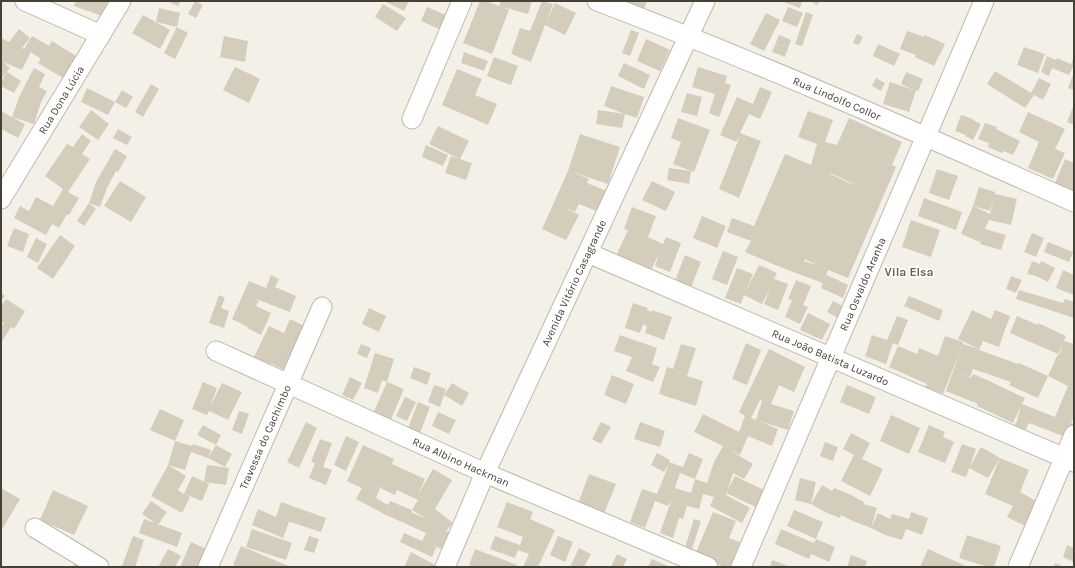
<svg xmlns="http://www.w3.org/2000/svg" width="1075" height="568" viewBox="0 0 1075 568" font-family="Karla,sans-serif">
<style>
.building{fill:#d4cdbc;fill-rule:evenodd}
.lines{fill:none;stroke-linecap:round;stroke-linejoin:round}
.minor-casing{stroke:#beb8a9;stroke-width:21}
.minor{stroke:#fff;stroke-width:19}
.labels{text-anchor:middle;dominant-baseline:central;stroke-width:3.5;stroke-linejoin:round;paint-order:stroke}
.street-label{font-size:11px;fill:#464136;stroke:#fff}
.neighbourhood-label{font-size:12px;font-weight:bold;fill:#685f4d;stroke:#fff}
</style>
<rect width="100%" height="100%" fill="#f3f0e7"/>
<path class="building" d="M76 1H108L102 16 74 6Z
M167 1H181L178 6Z
M195 1 203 5 196 18 188 14Z
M384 1H409L404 11Z
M480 1H486L499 6 501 1H532L528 14 502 7 509 10 492 54 463 43Z
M542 1 553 4 546 23 555 3 576 13 565 35 545 25 531 62 511 54 520 28 530 31Z
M624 1H647L644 9Z
M781 1H802L800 8Z
M811 1H820L817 5Z
M383 4 406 18 397 31 375 17Z
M427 7 448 16 441 30 421 21Z
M788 7 803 13 797 27 782 21Z
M159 8 180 13 177 27 156 22Z
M806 12 813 15 802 46 795 44Z
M766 13 780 20 764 51 750 44Z
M143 15 170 30 160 49 132 33Z
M177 27 188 33 175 59 164 53Z
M19 29 30 38 22 48 28 51 24 49 32 36 49 46 52 41 76 56 63 78 38 63 41 59 31 52 22 70 1 61 4 55 1 60V38L9 42Z
M631 30 639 33 630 56 622 53Z
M907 31 924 37 925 35 945 44 934 66 915 57 916 55 900 49Z
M857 34 863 37 859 45 853 43Z
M779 35 791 40 785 57 772 52Z
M224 36 248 41 245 62 220 57Z
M646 39 670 50 660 71 637 61Z
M878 44 900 54 894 66 873 56Z
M1024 47 1045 54 1038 73 1017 65Z
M464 52 488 61 484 71 461 63Z
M1047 56 1056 60 1057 58 1071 64 1074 57V65L1069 75 1052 68 1049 76 1041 72Z
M494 57 518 66 511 85 487 76Z
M1 60 10 68 7 72 21 81 14 93 1 86V82L7 72 1 79Z
M624 63 650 75 644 89 618 76Z
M235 67 260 79 249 103 223 90Z
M698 67 727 76 725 83 731 85 719 117 709 113 715 94 692 87Z
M34 68 45 74 39 87 47 91 41 102 34 124 12 117 25 124 18 138 1 129V111L12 117 20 95Z
M457 69 482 79 475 95 497 104 488 125 442 105Z
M995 71 1031 93 1039 78 1051 84 1043 100 1034 95 1025 108 987 84Z
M906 72 923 79 918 91 916 90 909 112 883 104 890 82 914 90 901 84Z
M1074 72V90L1068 88Z
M876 78 885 83 881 91 872 86Z
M151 84 159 89 143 117 135 112Z
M611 86 644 97 637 118 625 114 622 128 596 124 598 110 625 114 604 106Z
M760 87 772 92 760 119 749 114 740 133 761 141 739 198 719 189 740 136 736 142 720 135 737 97 753 104Z
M87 88 115 102 108 115 81 102Z
M122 90 133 97 126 108 115 102Z
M687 93 702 97 697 116 681 112Z
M1074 104V125L1067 122Z
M91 110 109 124 98 140 79 127Z
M808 111 833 120 825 142 837 145 849 118 902 142 892 165 896 167 848 278 828 270 825 279 827 275 848 285 843 298 821 288 823 283 780 267 745 252 751 241 727 232 732 218 754 226 785 154 811 165 817 144 798 137ZM830 173 852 183V184L830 174ZM804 259 820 266 804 261Z
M1028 112 1065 129 1055 149 1065 153 1053 179 1028 168 1039 142 1019 132Z
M961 115 973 119V120L981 124 973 140 965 136 966 135 955 131Z
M678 118 710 130 694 172 673 164 681 142 671 138Z
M985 123 997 127 996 129 1020 141 1013 155 1003 151 1002 153 988 147 989 143 978 139Z
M438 126 469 141 460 159 429 144Z
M118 129 132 137 127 145 113 138Z
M82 134 91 141 82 154 90 159 68 192 79 198 69 215 67 214 59 228 52 224 46 235 14 218 20 206 29 211 36 197 53 206 63 189 45 176 67 144 73 147Z
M580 134 620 147 608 184 572 172 589 179 587 183 609 192 601 213 579 204 575 212 562 206 579 215 566 240 542 229 568 171Z
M426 145 448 155 443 166 422 157Z
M115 149 127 156 118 172 116 171 107 188 100 207 89 203 96 182Z
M451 156 472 163 466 180 445 173Z
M1065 159 1074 163V191L1055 183Z
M669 168 691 171 689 184 667 180Z
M937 169 958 176 949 200 929 193Z
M120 181 146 197 131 222 104 206Z
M652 181 675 192 666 211 642 200Z
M979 187 995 192V194L1017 199 1011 225 989 220 985 228V229L1006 235 1001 250 980 244 983 234 980 242 961 234 973 206ZM995 196 990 214 973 206 990 211Z
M924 198 962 212 956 230 918 216Z
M89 203 96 209 84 226 77 221Z
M632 207 656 216 648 237 663 244 666 237 681 243 670 272 655 266 660 252 649 274 615 258 628 230 624 229Z
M702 216 726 226 717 248 693 238Z
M911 220 940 230 931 257 902 247Z
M14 228 29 234 23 252 7 246Z
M1032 233 1044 238 1036 257 1024 252Z
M60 235 75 246 53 279 37 268Z
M36 238 47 244 38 263 27 257Z
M1048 242 1073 252 1069 262 1044 252Z
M723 251 738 257 727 285 712 279Z
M685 255 701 262 690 290 674 283Z
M1032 261 1040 264 1041 261 1055 268 1048 282 1036 276 1027 274Z
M759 265 777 273 774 279 788 284 778 310 764 304 770 288 762 304 744 295 741 304 725 298 737 268 753 274 746 291Z
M1063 270 1074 275V295L1056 288Z
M271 275 279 279 275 287 296 296 290 312 251 297 259 301 256 306 271 313 261 335 247 328 248 327 232 319 249 281 266 288Z
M1011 276 1022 280 1016 293 1006 289Z
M796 280 811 286 803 305 808 307 800 324 785 317 792 300 788 299Z
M1019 290 1063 303 1065 299 1074 302V318L1016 299Z
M1 293 5 296 1 301Z
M219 295 225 298 221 308 229 311 224 328 209 323Z
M909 296 943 310 939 321 904 306Z
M6 299 25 311 14 329 11 327 1 343V327L4 323 1 321V306Z
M833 301 846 308 840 319 827 312Z
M633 303 648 308 647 310 652 312V310L672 317 664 340 645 333 647 326 643 324 640 333 625 328Z
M369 308 386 316 379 332 362 324Z
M972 310 991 319 995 310 1010 316 999 347 983 341 979 350 1018 364 1019 363 1048 376 1038 398 1009 385 1011 382 973 369 970 377 958 373 971 378 973 374 987 380 1025 398 1022 404 1055 417 1068 386 1048 376 1058 354 1059 355 1063 345 1058 354 1010 333 1017 316 1038 325V323L1066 336 1064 341 1074 344V417L1071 423 1074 424V430L1071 439 1029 423 1023 435 1012 430 1018 419H1017L1021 406 1013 423 977 406 978 404 946 391 961 349 943 394 925 387 927 384 889 367 898 346 917 354 919 348 938 356 945 336 963 342V344L979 349 958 339Z
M808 313 830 324 822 340 800 330Z
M897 316 908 320 898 345 893 343 886 364 865 356 872 335 887 340Z
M290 319 306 327 284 370 270 363 269 364 254 357 269 326 284 333Z
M620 335 657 348 652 364 660 367 653 382 626 371 632 357 614 351Z
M746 343 761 350 747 385 732 379Z
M361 344 371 348 367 358 357 354Z
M681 344 696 348 687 376 703 381 696 406 659 394 667 367 673 369Z
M769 349 805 367 794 392 779 385 771 404 794 411 788 430 759 421 778 429 772 446 748 436 740 455 728 449 753 464 744 479 733 473 726 495 750 508 742 523 710 506 714 497 703 494 699 509 687 506 683 519 679 518 673 538 660 533 672 498 668 506 655 501 645 528 630 522 642 489 657 494 669 464 664 472 651 465 657 453 670 460 669 462 683 467 689 453 703 459 695 479 680 473 675 488 691 493 695 479 707 483 714 462 723 446 694 432 703 414 739 432 745 416 739 412ZM760 400 762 401 756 420 751 418Z
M375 353 394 359 387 382 382 380 378 393 364 388Z
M414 367 431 373 427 385 410 378Z
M612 375 634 384 626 404 604 395Z
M350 377 362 383 353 400 342 395Z
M203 382 217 388 210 407 222 383 242 392 228 420 209 411 207 415 192 409Z
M387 382 404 389 389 424 372 416Z
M452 383 469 393 462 406 444 395Z
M434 385 446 389 440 407 428 402Z
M847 385 876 397 869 414 840 402Z
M405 397 416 402 407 421 396 416Z
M418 402 430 407 420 433 408 428Z
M160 409 184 420 175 441 150 430Z
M239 411 249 414 242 434 232 430Z
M438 412 456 420 449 434 432 426Z
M891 415 920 428 909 454 880 441Z
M306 422 317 428 299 468 287 462Z
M601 422 611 427 601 444 592 439Z
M640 422 665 431 660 447 634 439Z
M203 425 221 435 216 445 197 435Z
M929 425 945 432 943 437 954 442 945 463 918 452Z
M851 433 870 443 862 459 883 469 870 496 841 481 854 455 843 449Z
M346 436 359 442 346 471 334 465Z
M320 439 332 443 323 467 332 470 326 485 309 478 315 463 311 462Z
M175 441 192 446 193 444 211 450 208 458 216 445 232 454 225 467 208 458 191 452 185 470 168 465Z
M825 442 838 447 833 461 820 456Z
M962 444 976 449 966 477 951 472Z
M363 445 394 459 392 464 425 479 418 495 433 469 452 480 435 509 453 523 446 531 454 535 447 551 430 544 436 547 432 557 400 542 404 533 422 541 426 533 384 514 356 499 362 488 347 481ZM376 486 395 495 397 490 418 500 412 510 390 501 388 505 376 498 380 489ZM412 510 427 519 411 512Z
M981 447 1000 458 988 478 969 468Z
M1000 458 1029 470 1020 492 1038 502 1025 526 1007 517 1013 506 985 494Z
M168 465 186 476 178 490 184 494 192 476 209 484 202 501 184 494 190 497 182 513 151 496Z
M207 465 229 468 226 485 204 482Z
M589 474 616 484 604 514 578 504Z
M735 476 764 490 756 507 726 493Z
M800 478 816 482 811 504 822 485 832 491 834 488 849 494 864 502 863 504 877 508 871 528 878 513 890 519 892 514 909 519 911 512 928 518 922 535 906 529 902 540 885 535 871 528 853 521 841 515 840 518 825 512 811 504 795 500Z
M1 488 20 499 1 531Z
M53 490 88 506 74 535 40 520Z
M151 501 167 512 158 525 142 514Z
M281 502 326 518 321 532 284 520 289 522 283 538 252 525 258 509 276 517Z
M507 502 533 512 530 519 555 530 538 567H523L529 554 518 550 515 558 490 549 495 536 520 545 523 537 497 527Z
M794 510 823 522 816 539 787 526Z
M713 512 736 521 729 538 740 542 730 567H724L695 555Z
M144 519 182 533 177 547 139 533Z
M694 519 701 521 692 549 685 547Z
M252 529 292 543 286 560 246 547Z
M781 529 814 543 816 539 835 547 829 562 811 554 809 559 775 544Z
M967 535 1001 546 994 567H988L959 558Z
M133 536 144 540 135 567H124L122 566Z
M309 536 319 539 314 553 304 550Z
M558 536 573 542 565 562 550 555Z
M191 542 209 550 201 567H180Z
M1067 545 1074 548V562L1063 557Z
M241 546 291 567H239L233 565Z
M579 548 591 554 584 567H570Z
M168 549 181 556 175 567H158Z
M475 549 517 565 516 567H474L469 565Z
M928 549 968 567H920Z
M411 552 439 567H404Z
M617 554 627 559 623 567H611Z
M851 555 867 561 865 567H847Z
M652 559 670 567H648Z
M772 560 791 567H770Z
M77 561 84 567H72Z
M1055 563 1065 567H1054Z"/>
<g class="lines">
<defs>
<g id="minor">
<path d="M25 1 101 35"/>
<path id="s1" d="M597 1C758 62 916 132 1074 202"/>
<path d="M412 119 462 1"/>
<path id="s2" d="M1 199 121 1"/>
<path id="s3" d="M588 253 1074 462"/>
<path id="s4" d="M216 351 485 473 708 567"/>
<path d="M35 528 99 567"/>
<path id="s5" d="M208 567 322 307"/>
<path id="s6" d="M445 567 485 473 705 1"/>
<path id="s7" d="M741 567 984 1"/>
<path d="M1018 567 1074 435"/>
</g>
</defs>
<use href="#minor" class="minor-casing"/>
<use href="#minor" class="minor"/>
</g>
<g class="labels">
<g class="street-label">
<text stroke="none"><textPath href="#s1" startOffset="259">Rua Lindolfo Collor</textPath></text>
<text stroke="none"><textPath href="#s2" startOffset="116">Rua Dona Lúcia</textPath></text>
<text stroke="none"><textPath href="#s6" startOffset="312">Avenida Vitório Casagrande</textPath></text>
<text stroke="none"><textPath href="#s7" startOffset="308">Rua Osvaldo Aranha</textPath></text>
<text stroke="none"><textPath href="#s3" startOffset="264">Rua João Batista Luzardo</textPath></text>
<text stroke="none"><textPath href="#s5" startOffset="142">Travessa do Cachimbo</textPath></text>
<text stroke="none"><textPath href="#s4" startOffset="269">Rua Albino Hackman</textPath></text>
</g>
<g class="neighbourhood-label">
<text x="909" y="272">Vila Elsa</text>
</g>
</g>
<rect width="1075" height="568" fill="none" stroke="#464136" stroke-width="4"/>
</svg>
